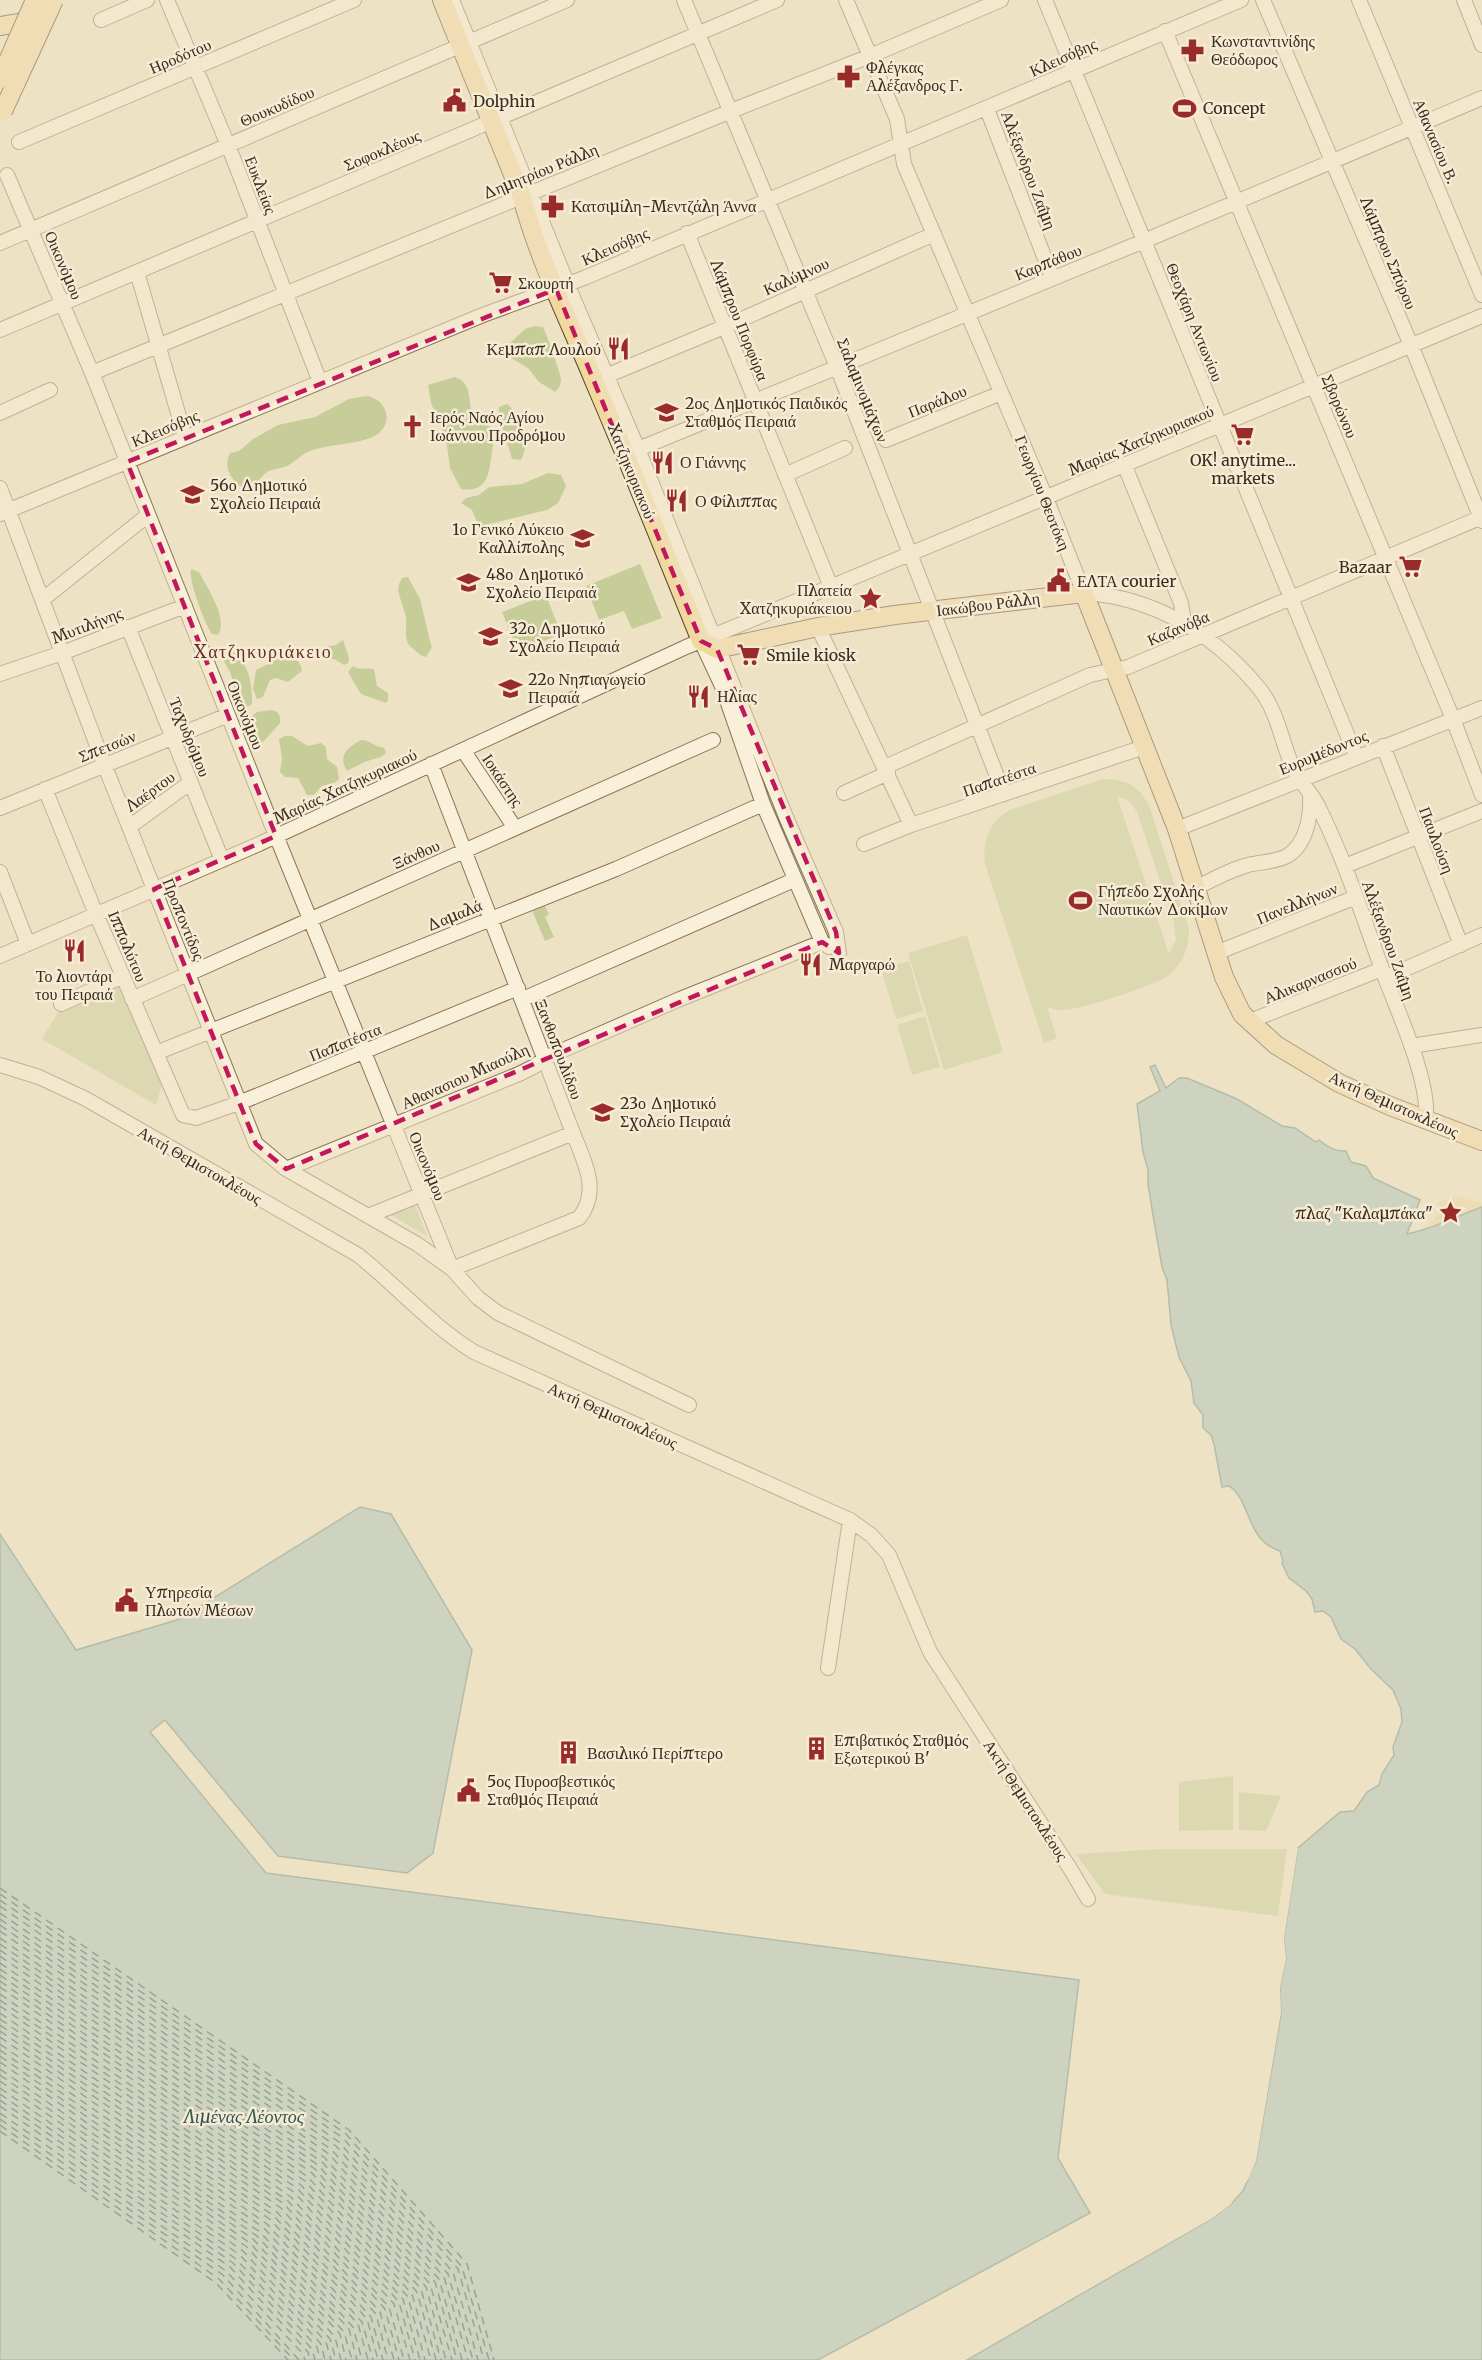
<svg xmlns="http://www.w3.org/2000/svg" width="1482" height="2360" viewBox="0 0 1482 2360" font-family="Merriweather,serif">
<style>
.green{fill:#c6cd99;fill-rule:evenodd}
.sand{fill:#ead8a2}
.water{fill:#a7c2ba;stroke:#6d9088;stroke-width:1.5}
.pier{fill:#eee2c5}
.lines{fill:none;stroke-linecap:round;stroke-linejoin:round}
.ferry{stroke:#2e5957;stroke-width:1.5;stroke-dasharray:8 6;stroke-linecap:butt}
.minor-casing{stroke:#8a745b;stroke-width:16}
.major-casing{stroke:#57422f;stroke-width:20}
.minor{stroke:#f9f0d9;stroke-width:14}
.major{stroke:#f1d89d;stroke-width:18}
.major-bridge-casing{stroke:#57422f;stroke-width:20;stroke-linecap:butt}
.major-bridge{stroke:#f1d89d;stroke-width:18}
.marked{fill:none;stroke:#c2185b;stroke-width:4.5;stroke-dasharray:12 8;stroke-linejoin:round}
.labels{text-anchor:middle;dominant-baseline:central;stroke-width:5;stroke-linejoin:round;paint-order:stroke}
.poi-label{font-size:16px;fill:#3a2c1f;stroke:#f6ecd5;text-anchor:start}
.street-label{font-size:16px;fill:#3a2c1f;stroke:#f6ecd5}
.neighbourhood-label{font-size:18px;letter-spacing:1.5px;fill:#662e1e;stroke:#f6ecd5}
.water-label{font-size:18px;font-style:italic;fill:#2e5957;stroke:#f6ecd5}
</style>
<rect width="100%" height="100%" fill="#eee2c5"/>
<path class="green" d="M534 326 543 327C545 330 561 375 561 379 561 385 559 388 555 392L539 382 528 368 511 358V342L525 329Z
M455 377C472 383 468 398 472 414L493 429C496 438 493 443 492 452 489 473 488 493 461 489L450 468 446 439 431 403 428 385Z
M366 396C384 398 395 419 379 433 365 445 327 443 308 452 299 456 293 464 284 467 278 469 272 469 267 472 260 477 257 484 250 488L241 487C230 477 223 468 230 453L239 451 253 439 278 425 315 417 349 399Z
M507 404C523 417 531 441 521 460L512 459 499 417V407Z
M548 473 561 475 566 486 558 503 547 510 482 526 477 522 472 510 461 503 466 498 479 495 489 487 522 484Z
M640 564 662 618 632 629 624 611 599 620 586 586Z
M191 569 199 572C207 588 229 618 218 635L212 634C205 625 188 579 191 569Z
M408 577 420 599 430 641 432 647 426 657 420 655 408 644 406 637V617L398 591 399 584 402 578Z
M546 595 561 634 518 651 502 612Z
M343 640 349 658 348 663 344 665 334 659H323L321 653 324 647 336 645Z
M222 648C247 652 253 683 252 704L247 707C233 698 235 685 230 672 227 666 223 661 221 654Z
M286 655C294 656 301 662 302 671L288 682 276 678 270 680 263 697 257 699 253 689 256 670Z
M353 666C359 671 366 667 374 669L377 686 388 693V700L386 703 361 694 348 672Z
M271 710 277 712 280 717V723L263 742 257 740 251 722 252 716 257 712Z
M285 736H292L308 746 321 743 326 747 327 759 337 767 339 779 334 783 322 786 314 795H307L298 778 285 777 280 772 282 759 279 739Z
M361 740C370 740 375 747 384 748L386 753 381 757 364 762 347 771C337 756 348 747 361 740Z
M1103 779C1124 779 1139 785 1149 805L1189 929C1189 948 1183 965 1166 977 1154 986 1081 1009 1065 1010 1059 1011 1052 1008 1047 1007L1057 1038 1044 1043 985 864C982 840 989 821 1012 809ZM1117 796 1129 801 1137 812 1174 923 1176 940 1169 954Z
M544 904 549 914 545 917 554 937 545 941 532 910Z
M967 935 1003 1052 944 1070 908 953Z
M909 961 923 1011 896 1019 881 969Z
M120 982 164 1078 156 1105 42 1039 60 1009Z
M925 1016 940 1067 912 1075 897 1025Z
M412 1205 416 1207 427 1236 389 1214Z
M1233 1776V1830L1179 1831V1782Z
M1239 1792 1281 1796 1266 1831 1239 1830Z
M1161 1849H1287L1278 1916 1105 1894 1076 1854Z"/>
<path class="sand" d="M1458 1196 1482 1203V1206L1447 1221 1423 1228 1434 1220 1440 1211 1438 1202Z"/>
<path class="water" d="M1155 1065 1166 1088 1179 1078H1187L1237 1099 1282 1126 1295 1128 1316 1142 1319 1140C1326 1146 1336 1152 1346 1151L1351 1162 1366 1166 1373 1178 1420 1200 1407 1234C1433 1229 1457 1216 1482 1207V2360H967L1211 2219 1230 2205 1243 2191 1256 2161 1278 2032 1281 2012 1280 1988 1286 1959 1284 1938 1298 1848 1340 1812 1354 1811 1367 1792 1379 1785 1382 1774 1394 1755 1393 1747 1402 1722 1401 1709 1393 1690 1371 1669 1355 1649 1341 1639 1331 1617 1323 1611 1315 1612 1312 1599 1306 1591 1289 1578 1282 1563 1283 1561 1280 1551C1245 1540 1251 1499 1229 1486L1222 1487 1214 1444 1211 1435 1203 1428V1415L1194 1403 1191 1381 1179 1357 1171 1325 1167 1280 1162 1267 1154 1221 1148 1184V1170L1143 1152 1137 1104 1160 1091 1150 1067Z
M360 1507 391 1514 472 1650 433 1853 407 1873 278 1856 165 1720 150 1732 266 1873 1079 1980 1058 2158 1090 2213 818 2360H0V1534L76 1650 180 1619Z"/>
<path class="pier" d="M1294 1848H1298L1284 1938 1286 1959 1280 1988 1281 2012 1256 2161 1249 2178 1230 2205 1211 2219 964 2360 1209 2216 1228 2203 1240 2190 1253 2160 1275 2032 1278 2012 1277 1988 1283 1959 1281 1938Z"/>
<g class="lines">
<path class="ferry" d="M0 1888 349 2130 467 2264 494 2360
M0 1894 346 2134 462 2267 489 2360
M0 1900 343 2138 458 2269 484 2360
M0 1906 339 2142 453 2272 478 2360
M0 1913 336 2146 448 2274 473 2360
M0 1919 332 2150 444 2277 468 2360
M0 1925 329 2154 439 2279 462 2360
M0 1931 325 2158 435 2282 457 2360
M0 1938 322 2162 430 2284 452 2360
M0 1944 318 2165 426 2287 446 2360
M0 1950 315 2169 421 2289 441 2360
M0 1956 312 2173 417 2292 436 2360
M0 1963 308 2177 412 2294 431 2360
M0 1969 305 2181 408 2297 425 2360
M0 1975 301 2185 403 2299 420 2360
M0 1981 298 2189 399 2302 415 2360
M0 1987 295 2193 394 2304 410 2360
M0 1994 291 2197 389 2307 404 2360
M0 2000 288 2201 385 2309 399 2360
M0 2006 284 2204 380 2312 394 2360
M0 2013 281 2208 376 2314 388 2360
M0 2019 277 2212 371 2317 383 2360
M0 2025 274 2216 367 2319 378 2360
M0 2031 271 2220 362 2322 373 2360
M0 2037 267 2224 358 2324 368 2360
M0 2044 264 2228 353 2327 362 2360
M0 2050 260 2232 349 2329 357 2360
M0 2056 257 2236 344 2332 352 2360
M0 2062 253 2239 340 2334 346 2360
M0 2069 250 2243 335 2337 341 2360
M0 2075 247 2247 330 2339 336 2360
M0 2081 243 2251 326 2342 331 2360
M0 2088 240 2255 321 2344 325 2360
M0 2094 236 2259 317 2347 320 2360
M0 2100 233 2263 312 2349 315 2360
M0 2106 230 2267 308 2352 310 2360
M0 2113 226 2271 303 2354 305 2360
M0 2119 223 2275 299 2360
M0 2125 219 2279 294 2360
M0 2131 216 2283 288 2360"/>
<defs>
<path id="minor" d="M167 0 228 145 320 382
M452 0 574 300 638 449 786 817 836 932 839 953
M684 0 837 367 1004 794
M846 0 897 119 904 164 1046 498 1084 593C1154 597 1214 634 1258 687 1279 712 1281 743 1294 770 1301 784 1313 794 1319 808 1346 862 1364 921 1385 977 1399 1015 1430 1081 1426 1120
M1045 0 1356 756
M1263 0 1411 345 1482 521
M1359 0 1482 295
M1464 0 1482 45
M101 20 147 0
M1165 31 1453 719 1482 795
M987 109 1052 277
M19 142 354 0
M7 175 92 373 271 823 452 1269
M687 233 831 587
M0 243 567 0
M137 272 185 437
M0 330 777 0
M92 373 731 111 870 56 1001 0
M606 376 724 327 934 234
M0 413 50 390
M886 440 1001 393
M631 452 1144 241 1482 98
M1124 464 1181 603 1184 622
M785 475 845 448
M0 488 104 764 256 1144 286 1169 417 1244 452 1269 478 1298 498 1313 689 1405
M0 514 483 315 584 278 1241 0
M42 600 148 515
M128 627 222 860
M818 627 911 825
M701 641 722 686 763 804 822 942 829 947
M0 674 62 653 185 606
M1383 746 1461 945
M463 750 515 828
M431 764 573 1133C584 1161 601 1191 579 1218L452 1269
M885 767 1090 675 1128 667 1482 517
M45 789 96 914 183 1115 196 1118 239 1103 518 988
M844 793 888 773
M0 808 228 715
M129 827 191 782
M1177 829 1482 708
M864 844 911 825 1144 747
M1345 866 1482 811
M0 872 28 944
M1196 888C1213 879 1230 870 1248 865 1260 862 1274 862 1285 857 1307 846 1311 816 1310 794
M1216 953 1356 897
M0 956 259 844 686 647 1482 316
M1385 978 1482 935
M132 999 713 740
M523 999 794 880
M61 1004 123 976
M1250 1021 1382 969
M1411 1046 1482 1035
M156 1053 616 869 763 804
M0 1065 39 1077 86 1099 358 1255C398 1287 431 1325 474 1352L850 1520 871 1535 889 1555 930 1652 1071 1870 1088 1899
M286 1169 519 1074 535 1066 545 1058 680 999 822 942
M368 1216 573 1133
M828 1668 850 1520"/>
<path id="major" d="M442 0 522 197C539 261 570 322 595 383 632 469 666 555 701 641L717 649 818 627 895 615 1084 593 1177 829 1224 977 1242 1014 1276 1045 1339 1083 1390 1106 1482 1141
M0 26 19 23 36 17"/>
</defs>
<use href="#minor" class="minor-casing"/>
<use href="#major" class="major-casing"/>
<use href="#minor" class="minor"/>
<use href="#major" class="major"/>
<defs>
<path id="major-bridge" d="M0 79 35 0
M3 111 54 0"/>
</defs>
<use href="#major-bridge" class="major-bridge-casing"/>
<use href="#major-bridge" class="major-bridge"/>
</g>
<path d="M0 0H1482V2360H0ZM556 289 701 641 717 649 836 932 839 953 822 942 286 1169 256 1144 154 889 276 836 127 462Z" fill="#eee2c5" fill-opacity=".55" fill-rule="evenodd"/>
<path class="marked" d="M556 289 701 641 717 649 836 932 839 953 822 942 286 1169 256 1144 154 889 276 836 127 462Z"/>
<defs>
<symbol id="pharmacy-bare" viewBox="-9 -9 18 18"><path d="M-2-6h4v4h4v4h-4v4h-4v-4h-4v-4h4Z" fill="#992b2b" stroke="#f6ecd5" stroke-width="2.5" paint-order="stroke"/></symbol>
<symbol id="civic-bare" viewBox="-9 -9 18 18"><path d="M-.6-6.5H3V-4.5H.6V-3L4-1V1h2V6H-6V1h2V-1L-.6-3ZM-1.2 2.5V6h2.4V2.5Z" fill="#992b2b" stroke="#f6ecd5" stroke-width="2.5" paint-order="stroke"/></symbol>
<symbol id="stadium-bare" viewBox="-9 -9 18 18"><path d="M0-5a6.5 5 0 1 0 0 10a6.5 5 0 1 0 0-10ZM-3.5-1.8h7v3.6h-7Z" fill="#992b2b" stroke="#f6ecd5" stroke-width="2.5" paint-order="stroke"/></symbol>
<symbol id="supermarket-bare" viewBox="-9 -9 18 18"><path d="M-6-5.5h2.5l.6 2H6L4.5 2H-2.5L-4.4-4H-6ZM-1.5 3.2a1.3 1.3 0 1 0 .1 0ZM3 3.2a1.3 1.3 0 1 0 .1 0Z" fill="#992b2b" stroke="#f6ecd5" stroke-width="2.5" paint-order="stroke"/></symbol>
<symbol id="restaurant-bare" viewBox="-9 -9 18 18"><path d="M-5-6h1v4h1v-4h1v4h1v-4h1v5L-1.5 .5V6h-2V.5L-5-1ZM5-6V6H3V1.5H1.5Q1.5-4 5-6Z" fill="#992b2b" stroke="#f6ecd5" stroke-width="2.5" paint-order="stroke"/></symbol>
<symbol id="school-bare" viewBox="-9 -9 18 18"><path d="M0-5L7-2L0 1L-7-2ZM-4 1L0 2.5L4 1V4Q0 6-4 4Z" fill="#992b2b" stroke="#f6ecd5" stroke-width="2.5" paint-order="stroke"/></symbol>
<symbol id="church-bare" viewBox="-9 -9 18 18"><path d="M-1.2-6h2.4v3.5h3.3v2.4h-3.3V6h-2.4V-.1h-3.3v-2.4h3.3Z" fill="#992b2b" stroke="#f6ecd5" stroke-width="2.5" paint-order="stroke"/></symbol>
<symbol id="sight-bare" viewBox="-9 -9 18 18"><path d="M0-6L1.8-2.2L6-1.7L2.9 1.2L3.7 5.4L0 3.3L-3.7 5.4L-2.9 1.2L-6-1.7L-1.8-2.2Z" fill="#992b2b" stroke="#f6ecd5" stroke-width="2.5" paint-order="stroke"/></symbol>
<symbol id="building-bare" viewBox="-9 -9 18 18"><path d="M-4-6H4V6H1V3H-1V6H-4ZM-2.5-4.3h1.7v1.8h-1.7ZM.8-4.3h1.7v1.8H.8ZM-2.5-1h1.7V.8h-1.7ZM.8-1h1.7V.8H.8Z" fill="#992b2b" stroke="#f6ecd5" stroke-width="2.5" paint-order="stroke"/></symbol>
</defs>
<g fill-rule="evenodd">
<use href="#pharmacy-bare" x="1176" y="34" width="33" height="33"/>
<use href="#pharmacy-bare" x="832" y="60" width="33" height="33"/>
<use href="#civic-bare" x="438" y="84" width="33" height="33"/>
<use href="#stadium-bare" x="1168" y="92" width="33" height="33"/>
<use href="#pharmacy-bare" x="536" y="190" width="33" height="33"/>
<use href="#supermarket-bare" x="484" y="266" width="33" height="33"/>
<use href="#restaurant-bare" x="602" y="332" width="33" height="33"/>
<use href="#school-bare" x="650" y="396" width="33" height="33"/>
<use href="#church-bare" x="396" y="410" width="33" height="33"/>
<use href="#supermarket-bare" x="1226" y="418" width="33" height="33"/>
<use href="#restaurant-bare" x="646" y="446" width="33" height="33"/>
<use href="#school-bare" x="176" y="478" width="33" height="33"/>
<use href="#restaurant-bare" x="660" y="484" width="33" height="33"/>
<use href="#school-bare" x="566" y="522" width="33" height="33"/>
<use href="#supermarket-bare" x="1394" y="550" width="33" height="33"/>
<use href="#civic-bare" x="1042" y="564" width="33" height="33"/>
<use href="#school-bare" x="452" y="566" width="33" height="33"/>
<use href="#sight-bare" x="854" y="582" width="33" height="33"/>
<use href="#school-bare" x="474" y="620" width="33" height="33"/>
<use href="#supermarket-bare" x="732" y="638" width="33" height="33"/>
<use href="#school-bare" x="494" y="672" width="33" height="33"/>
<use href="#restaurant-bare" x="682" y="680" width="33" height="33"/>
<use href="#stadium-bare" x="1064" y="884" width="33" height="33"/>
<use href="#restaurant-bare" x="58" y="934" width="33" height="33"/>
<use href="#restaurant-bare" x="794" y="948" width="33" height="33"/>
<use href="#school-bare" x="586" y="1096" width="33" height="33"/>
<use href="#sight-bare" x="1434" y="1196" width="33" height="33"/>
<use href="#civic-bare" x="110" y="1584" width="33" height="33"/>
<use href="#building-bare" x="800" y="1732" width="33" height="33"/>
<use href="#building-bare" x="552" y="1736" width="33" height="33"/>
<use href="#civic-bare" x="452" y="1774" width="33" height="33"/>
</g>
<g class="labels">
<g class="poi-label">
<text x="1211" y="41">Κωνσταντινίδης<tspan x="1211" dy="18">Θεόδωρος</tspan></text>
<text x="866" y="67">Φλέγκας<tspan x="866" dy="18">Αλέξανδρος Γ.</tspan></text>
<text x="473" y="101">Dolphin</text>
<text x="1203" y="108">Concept</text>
<text x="571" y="206">Κατσιμίλη-Μεντζάλη Άννα</text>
<text x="518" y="283">Σκουρτή</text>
<text x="601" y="349" text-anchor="end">Κεμπαπ Λουλού</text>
<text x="685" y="403">2ος Δημοτικός Παιδικός<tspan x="685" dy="18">Σταθμός Πειραιά</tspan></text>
<text x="430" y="417">Ιερός Ναός Αγίου<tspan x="430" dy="18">Ιωάννου Προδρόμου</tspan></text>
<text x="1243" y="460" text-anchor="middle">OK! anytime...<tspan x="1243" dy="18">markets</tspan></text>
<text x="680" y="462">Ο Γιάννης</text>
<text x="210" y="485">56ο Δημοτικό<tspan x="210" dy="18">Σχολείο Πειραιά</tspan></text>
<text x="695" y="501">Ο Φίλιππας</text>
<text x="564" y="529" text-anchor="end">1ο Γενικό Λύκειο<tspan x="564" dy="18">Καλλίπολης</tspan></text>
<text x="1392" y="567" text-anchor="end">Bazaar</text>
<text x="486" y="574">48ο Δημοτικό<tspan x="486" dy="18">Σχολείο Πειραιά</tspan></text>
<text x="1077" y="581">ΕΛΤΑ courier</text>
<text x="852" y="590" text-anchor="end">Πλατεία<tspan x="852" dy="18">Χατζηκυριάκειου</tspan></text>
<text x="509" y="628">32ο Δημοτικό<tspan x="509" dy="18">Σχολείο Πειραιά</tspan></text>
<text x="766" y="655">Smile kiosk</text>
<text x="528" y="679">22ο Νηπιαγωγείο<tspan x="528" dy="18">Πειραιά</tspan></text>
<text x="717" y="696">Ηλίας</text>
<text x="1098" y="891">Γήπεδο Σχολής<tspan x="1098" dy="18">Ναυτικών Δοκίμων</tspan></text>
<text x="829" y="964">Μαργαρώ</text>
<text x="74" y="976" text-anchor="middle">Το λιοντάρι<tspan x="74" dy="18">του Πειραιά</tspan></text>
<text x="620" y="1103">23ο Δημοτικό<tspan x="620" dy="18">Σχολείο Πειραιά</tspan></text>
<text x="1433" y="1213" text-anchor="end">πλαζ "Καλαμπάκα"</text>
<text x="145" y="1592">Υπηρεσία<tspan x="145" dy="18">Πλωτών Μέσων</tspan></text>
<text x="834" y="1740">Επιβατικός Σταθμός<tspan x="834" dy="18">Εξωτερικού Β'</tspan></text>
<text x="587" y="1753">Βασιλικό Περίπτερο</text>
<text x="487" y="1781">5ος Πυροσβεστικός<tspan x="487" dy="18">Σταθμός Πειραιά</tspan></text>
</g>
<g class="street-label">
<text transform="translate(180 56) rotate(-23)">Ηροδότου</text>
<text transform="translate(1063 57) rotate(-24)">Κλεισόβης</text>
<text transform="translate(277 106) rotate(-23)">Θουκυδίδου</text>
<text transform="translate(1436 141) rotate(67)">Αθανασίου Β.</text>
<text transform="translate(382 150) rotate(-23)">Σοφοκλέους</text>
<text transform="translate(1029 170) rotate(69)">Αλέξανδρου Ζαΐμη</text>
<text transform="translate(540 171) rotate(-22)">Δημητρίου Ράλλη</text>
<text transform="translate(261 185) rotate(69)">Ευκλείας</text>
<text transform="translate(615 246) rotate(-24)">Κλεισόβης</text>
<text transform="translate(1389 253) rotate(67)">Λάμπρου Σπύρου</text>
<text transform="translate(1048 262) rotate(-22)">Καρπάθου</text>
<text transform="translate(64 265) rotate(67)">Οικονόμου</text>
<text transform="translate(796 276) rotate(-24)">Καλύμνου</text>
<text transform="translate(740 320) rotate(68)">Λάμπρου Πορφύρα</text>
<text transform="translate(1195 322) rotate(68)">Θεοχάρη Αντωνίου</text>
<text transform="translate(863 390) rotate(68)">Σαλαμινομάχων</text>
<text transform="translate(937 401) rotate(-22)">Παράλου</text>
<text transform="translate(1340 406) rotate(67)">Σβορώνου</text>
<text transform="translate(165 428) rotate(-23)">Κλεισόβης</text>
<text transform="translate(1141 440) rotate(-23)">Μαρίας Χατζηκυριακού</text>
<text transform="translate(632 471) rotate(68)">Χατζηκυριακού</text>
<text transform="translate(1043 493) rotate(68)">Γεωργίου Θεοτόκη</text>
<text transform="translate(988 604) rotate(-7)">Ιακώβου Ράλλη</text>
<text transform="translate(87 625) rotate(-21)">Μυτιλήνης</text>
<text transform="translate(1178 628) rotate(-23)">Καζανόβα</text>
<text transform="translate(246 715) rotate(68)">Οικονόμου</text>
<text transform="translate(190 737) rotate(68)">Ταχυδρόμου</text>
<text transform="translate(107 746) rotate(-22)">Σπετσών</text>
<text transform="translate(1323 752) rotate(-22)">Ευρυμέδοντος</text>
<text transform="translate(999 779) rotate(-19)">Παπατέστα</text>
<text transform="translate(503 780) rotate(56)">Ιοκάστης</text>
<text transform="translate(345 786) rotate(-25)">Μαρίας Χατζηκυριακού</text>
<text transform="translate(150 791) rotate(-36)">Λαέρτου</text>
<text transform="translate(1437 840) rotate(69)">Παυλούση</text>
<text transform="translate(416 854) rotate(-24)">Ξάνθου</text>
<text transform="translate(1297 903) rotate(-22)">Πανελλήνων</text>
<text transform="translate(454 915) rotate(-22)">Δαμαλά</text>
<text transform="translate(184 919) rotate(68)">Προποντίδος</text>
<text transform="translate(1389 940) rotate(70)">Αλέξανδρου Ζαΐμη</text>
<text transform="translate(128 946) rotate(67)">Ιππολύτου</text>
<text transform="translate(1310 980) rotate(-22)">Αλικαρνασσού</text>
<text transform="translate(345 1042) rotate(-22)">Παπατέστα</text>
<text transform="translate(559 1049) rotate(69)">Ξανθοπουλίδου</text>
<text transform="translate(465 1076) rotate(-24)">Αθανασιου Μιαούλη</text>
<text transform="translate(1394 1104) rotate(24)">Ακτή Θεμιστοκλέους</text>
<text transform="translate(200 1165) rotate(30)">Ακτή Θεμιστοκλέους</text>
<text transform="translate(428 1166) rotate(68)">Οικονόμου</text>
<text transform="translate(613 1415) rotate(24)">Ακτή Θεμιστοκλέους</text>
<text transform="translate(1026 1800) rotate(57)">Ακτή Θεμιστοκλέους</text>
</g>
<g class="neighbourhood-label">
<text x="263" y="651">Χατζηκυριάκειο</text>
</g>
<g class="water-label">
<text x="244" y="2116">Λιμένας Λέοντος</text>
</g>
</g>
</svg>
